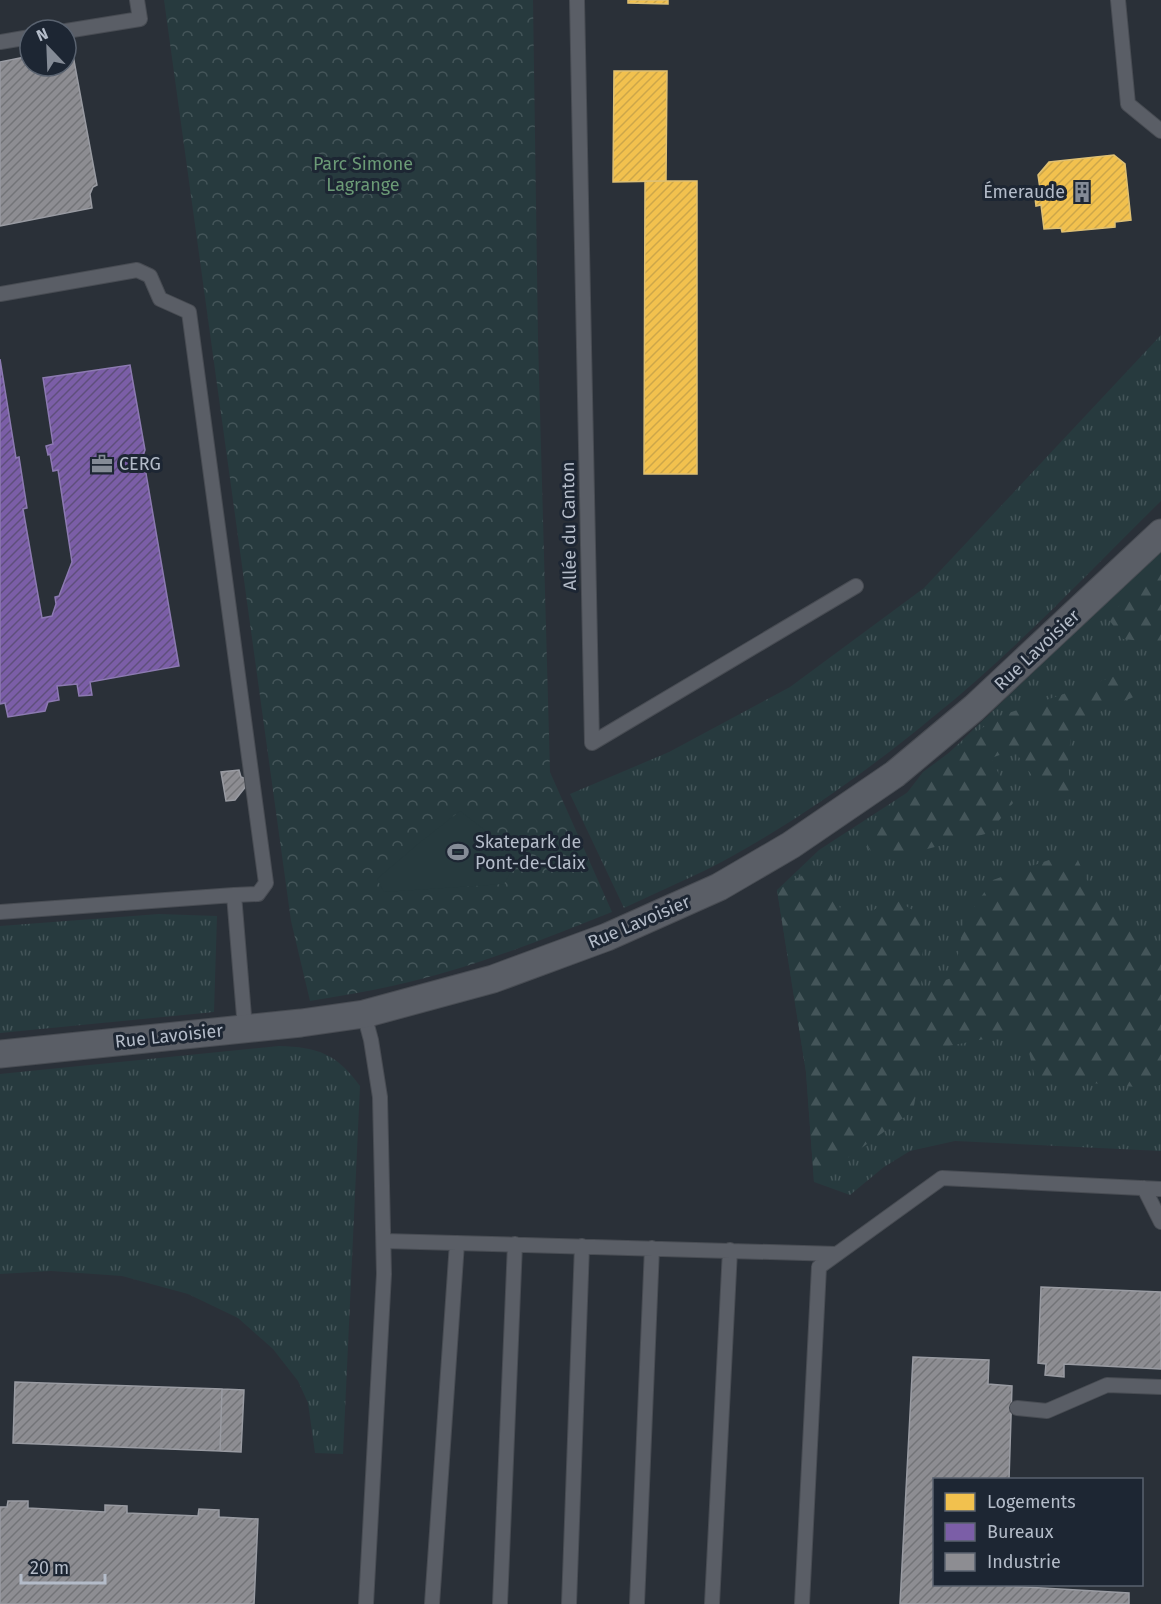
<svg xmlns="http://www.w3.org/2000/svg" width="1161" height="1604" viewBox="0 0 1161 1604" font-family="'Fira Sans',sans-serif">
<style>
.grass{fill:url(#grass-tufts)}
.forest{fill:url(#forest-firs)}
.park{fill:url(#park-crowns)}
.garden{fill:#273a3e}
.homes{fill:url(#homes-hatch);stroke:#dfc073;stroke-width:1.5}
.offices{fill:url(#offices-hatch);stroke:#8c7ab1;stroke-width:1.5}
.industry{fill:url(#industry-hatch);stroke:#999ba2;stroke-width:1.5}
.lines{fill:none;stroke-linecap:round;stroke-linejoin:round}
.lane-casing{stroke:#484c53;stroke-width:16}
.street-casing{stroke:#484c53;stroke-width:29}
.lane{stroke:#5a5e66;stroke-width:14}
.street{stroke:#5a5e66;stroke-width:27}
.labels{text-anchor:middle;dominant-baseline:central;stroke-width:6;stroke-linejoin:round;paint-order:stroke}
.park-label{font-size:18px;fill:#6b9a76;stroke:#1d2633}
.poi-label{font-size:18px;fill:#b4bcc9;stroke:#1d2633;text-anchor:start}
.street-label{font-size:18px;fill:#b4bcc9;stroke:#1d2633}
</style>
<defs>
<pattern id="grass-tufts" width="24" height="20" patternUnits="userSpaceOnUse" patternTransform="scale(1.5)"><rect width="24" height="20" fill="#273a3e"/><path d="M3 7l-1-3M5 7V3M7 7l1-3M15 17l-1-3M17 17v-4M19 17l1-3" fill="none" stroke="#445559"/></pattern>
<pattern id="forest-firs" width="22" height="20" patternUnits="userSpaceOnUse" patternTransform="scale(1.5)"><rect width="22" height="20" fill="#273a3e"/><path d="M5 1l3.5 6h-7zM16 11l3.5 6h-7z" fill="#445559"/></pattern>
<pattern id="park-crowns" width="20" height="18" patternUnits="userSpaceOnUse" patternTransform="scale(1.5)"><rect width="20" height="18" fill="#273a3e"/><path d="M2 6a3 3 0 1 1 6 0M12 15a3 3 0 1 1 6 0" fill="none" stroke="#445559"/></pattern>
<pattern id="homes-hatch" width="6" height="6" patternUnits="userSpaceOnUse" patternTransform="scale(1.5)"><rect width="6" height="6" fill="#f2c14e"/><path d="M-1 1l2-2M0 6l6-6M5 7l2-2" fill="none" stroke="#cca64a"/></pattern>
<pattern id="offices-hatch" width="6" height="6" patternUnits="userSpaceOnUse" patternTransform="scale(1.5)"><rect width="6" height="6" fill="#7b5ea7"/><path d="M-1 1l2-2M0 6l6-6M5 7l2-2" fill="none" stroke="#5f4f7c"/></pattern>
<pattern id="industry-hatch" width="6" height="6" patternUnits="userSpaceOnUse" patternTransform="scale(1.5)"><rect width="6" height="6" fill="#8d8d92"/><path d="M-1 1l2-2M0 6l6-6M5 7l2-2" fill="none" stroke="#737478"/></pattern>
</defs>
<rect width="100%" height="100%" fill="#2a3038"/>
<path class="grass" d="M1161 335V501C1087 574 1014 652 933 717 864 774 786 829 706 870 679 883 651 895 624 908L570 794 669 752 790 687 924 588Z
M1161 550V1151L955 1141 910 1151 884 1167 850 1195 814 1182 806 1072 777 890 819 850 908 792Z
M159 914 217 916 214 1012 0 1033V926Z
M279 1046C318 1047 337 1054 360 1086L343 1454 315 1453 308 1403 298 1381 273 1349 238 1318 188 1294 122 1276 51 1271 0 1274V1074Z"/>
<path class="forest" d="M1161 566V643L1123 639 1107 617Z
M1118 675 1138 695 1072 724 1068 764 1071 792 1043 791 1014 750 991 758 1013 803 989 833 900 856H873L867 845 923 772 997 717Z
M1074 851 1091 890 1144 944 1161 952V1085L1136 1087 1035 1078 1024 1031 924 1051 913 1111 814 1182 806 1072 777 890 827 861 841 912 864 916 893 898 924 917 921 989 954 977 964 921 993 880Z"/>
<path class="park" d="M164 0H533L538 339 550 772 612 912C540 941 468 969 392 986 365 992 338 996 310 1001L291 921Z"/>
<path class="garden" d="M460 811 486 831 517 860 504 884 384 892 377 879 418 844Z"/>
<path class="homes" d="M628 0H668V4L628 3Z
M614 71H667L666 181 613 182Z
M1114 155 1125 164 1131 220 1115 222V227L1062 232 1061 228 1044 229 1041 205 1036 206 1034 189H1040L1038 175 1049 162Z
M645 181H697V474H644Z"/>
<path class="offices" d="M0 359 16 458 19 457 27 508 23 509 42 618 52 616 56 604 55 597 59 596 72 562 58 470 53 471 50 454 48 455 46 446 53 444 43 378 130 365 145 450 143 456 179 666 90 682 92 695 79 696 77 684 57 686 59 700 48 702 45 711 8 717 5 703 0 704Z"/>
<path class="industry" d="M66 53 73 55 97 185 93 187 90 194 92 208 0 226V62L30 56V66H66Z
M239 770 241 777 247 779V785L235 800 226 801 221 772Z
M1041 1287 1161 1292V1369L1064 1364V1377L1045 1375 1046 1364 1038 1363Z
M913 1357 989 1360 988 1384 1012 1386 1009 1480H934V1584H1005V1586L1129 1593V1604H900Z
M15 1382 222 1389 220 1451 13 1443Z
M222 1389 244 1390 241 1452 220 1451Z
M8 1501H28V1508L105 1512V1505L127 1506V1513L198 1516 199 1509 219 1510V1517L258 1519 254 1604H0V1507H7Z"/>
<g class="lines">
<defs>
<path id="lane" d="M577 0 592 743 856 586
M1118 0 1128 104 1161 131
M66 31 140 19 137 0
M0 42 30 37
M0 294 137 270 150 276 160 299 189 312 266 883 258 894 234 895 245 1028
M0 912 234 895
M364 1014 371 1040 380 1097 384 1274 366 1604
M1144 1188 1161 1222
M384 1241 837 1254
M1017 1408 1047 1411 1107 1385 1161 1387
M432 1604 457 1243
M500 1604 515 1244
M569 1604 582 1246
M637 1604 652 1248
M712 1604 730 1250
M802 1604 819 1267 942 1178 1161 1189"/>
<path id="street" d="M0 1054 301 1023 364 1014 493 979 607 937 719 887 791 845 895 774 974 708 1161 533"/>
</defs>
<use href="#lane" class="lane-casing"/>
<use href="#street" class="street-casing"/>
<use href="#lane" class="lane"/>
<use href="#street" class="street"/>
</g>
<defs>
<symbol id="building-bare" viewBox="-9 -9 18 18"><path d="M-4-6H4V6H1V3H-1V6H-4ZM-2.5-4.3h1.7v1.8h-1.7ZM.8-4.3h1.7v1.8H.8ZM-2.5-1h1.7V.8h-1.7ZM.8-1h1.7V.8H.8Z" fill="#848b96" stroke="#1d2633" stroke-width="2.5" paint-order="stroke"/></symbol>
<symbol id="office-bare" viewBox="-9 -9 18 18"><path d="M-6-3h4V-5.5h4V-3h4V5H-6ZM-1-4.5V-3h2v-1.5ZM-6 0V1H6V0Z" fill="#848b96" stroke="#1d2633" stroke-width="2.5" paint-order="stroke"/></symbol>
<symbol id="stadium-bare" viewBox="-9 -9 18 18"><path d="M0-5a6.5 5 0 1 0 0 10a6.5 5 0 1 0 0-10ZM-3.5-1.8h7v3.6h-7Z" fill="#848b96" stroke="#1d2633" stroke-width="2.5" paint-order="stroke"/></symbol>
</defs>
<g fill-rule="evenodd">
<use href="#building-bare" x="1067" y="177" width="30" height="30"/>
<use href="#office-bare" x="87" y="449" width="30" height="30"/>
<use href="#stadium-bare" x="443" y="837" width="30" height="30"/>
</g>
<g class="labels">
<g class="park-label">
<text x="363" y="164">Parc Simone<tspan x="363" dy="21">Lagrange</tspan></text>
</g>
<g class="poi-label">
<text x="1065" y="192" text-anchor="end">Émeraude</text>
<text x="119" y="464">CERG</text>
<text x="475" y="842">Skatepark de<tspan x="475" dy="21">Pont-de-Claix</tspan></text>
</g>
<g class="street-label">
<text transform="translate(569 526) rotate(-91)">Allée du Canton</text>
<text transform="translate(1037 650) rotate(-43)">Rue Lavoisier</text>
<text transform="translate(639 922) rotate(-23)">Rue Lavoisier</text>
<text transform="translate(169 1036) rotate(-6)">Rue Lavoisier</text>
</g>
</g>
<rect x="933" y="1478" width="210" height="108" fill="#1d2633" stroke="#59626f" stroke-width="1.5"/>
<rect x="945" y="1493" width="30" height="18" fill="#f2c14e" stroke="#59626f" stroke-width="1.5"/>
<text x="987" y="1508" font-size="18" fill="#b4bcc9">Logements</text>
<rect x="945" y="1523" width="30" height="18" fill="#7b5ea7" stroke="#59626f" stroke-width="1.5"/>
<text x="987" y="1538" font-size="18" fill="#b4bcc9">Bureaux</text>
<rect x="945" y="1553" width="30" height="18" fill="#8d8d92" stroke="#59626f" stroke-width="1.5"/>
<text x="987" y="1568" font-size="18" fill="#b4bcc9">Industrie</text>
<g transform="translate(48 48) rotate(337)"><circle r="28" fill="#1d2633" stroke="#59626f" stroke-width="1.5"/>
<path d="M0-4.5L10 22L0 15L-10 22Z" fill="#848b96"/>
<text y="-9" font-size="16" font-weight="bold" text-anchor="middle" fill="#b4bcc9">N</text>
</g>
<path d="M21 1574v9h84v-9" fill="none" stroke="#b4bcc9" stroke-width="3"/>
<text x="30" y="1574" font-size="18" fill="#b4bcc9" stroke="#1d2633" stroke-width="4.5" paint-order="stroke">20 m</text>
</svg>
